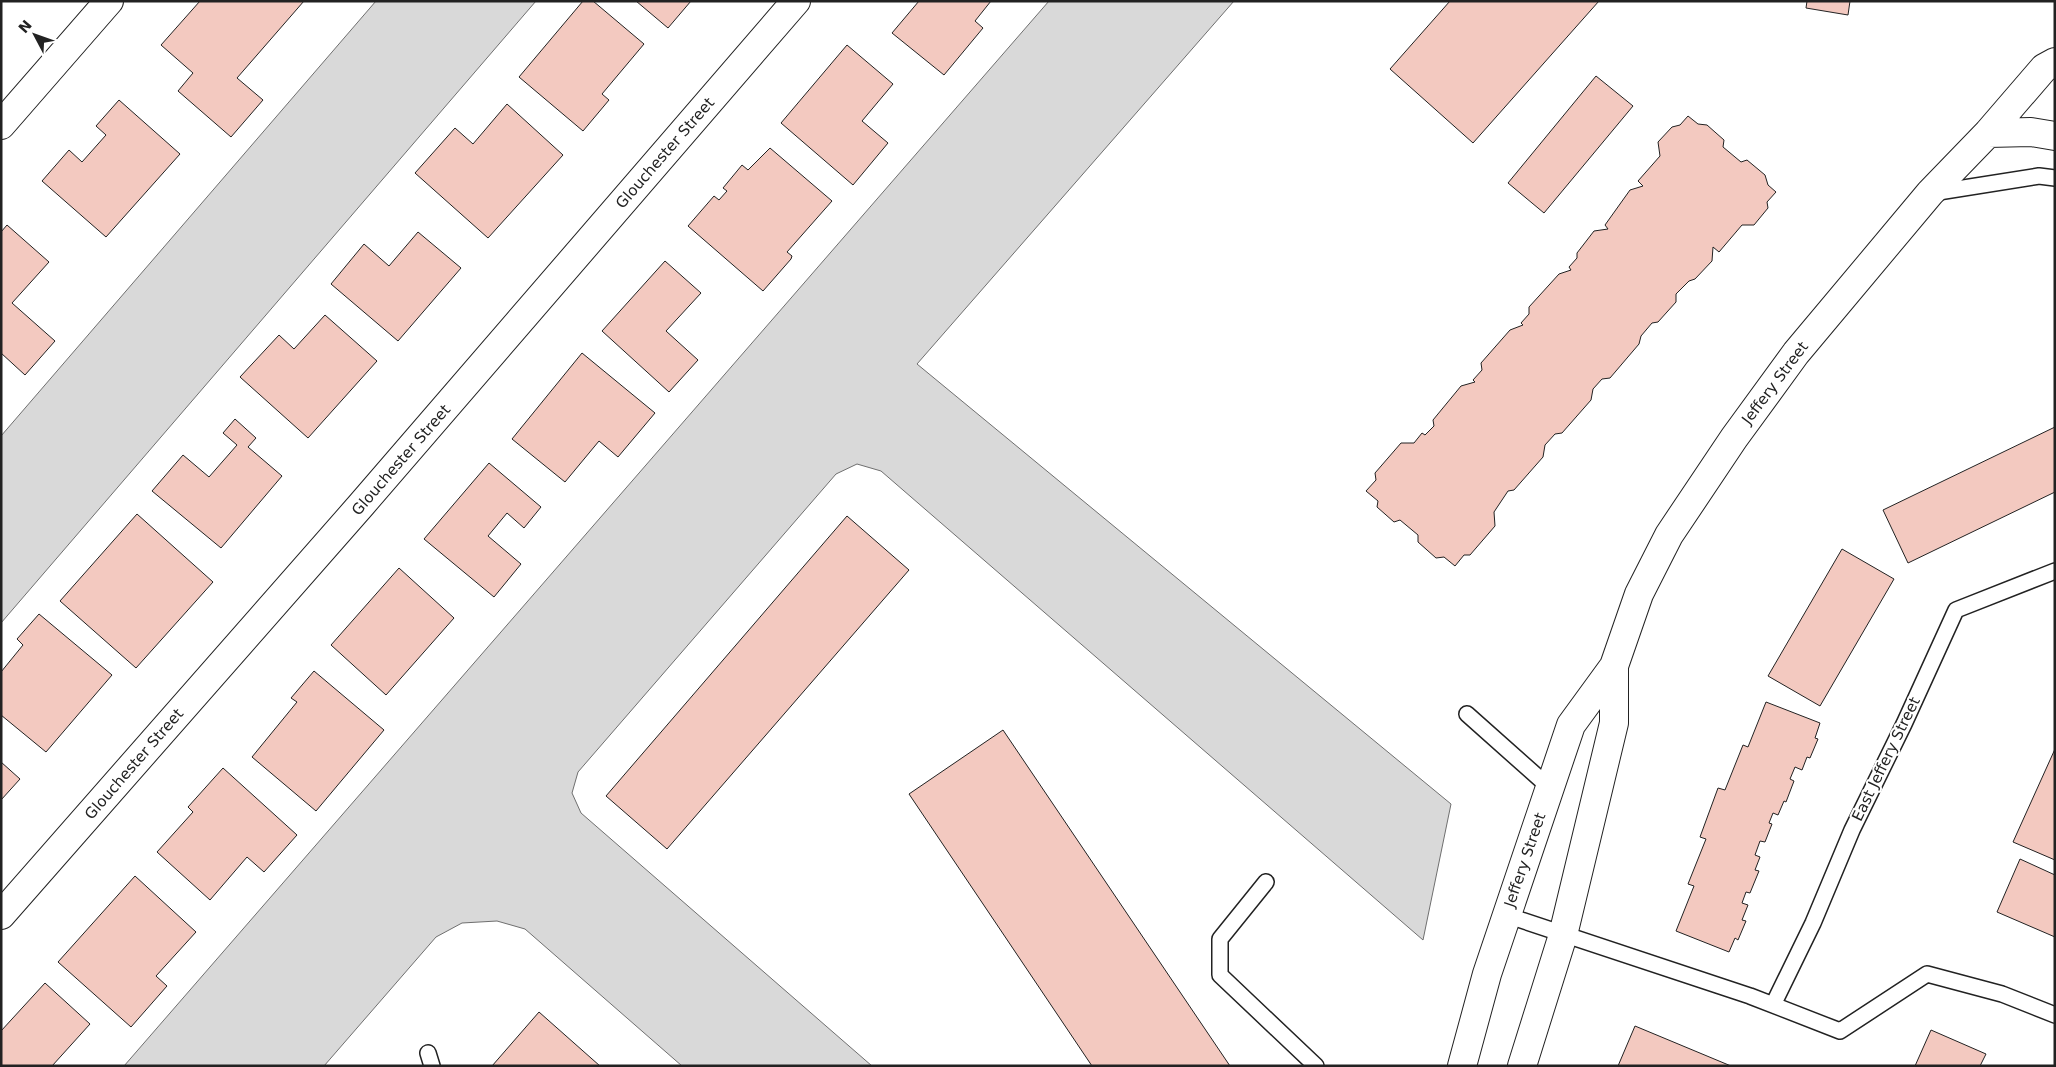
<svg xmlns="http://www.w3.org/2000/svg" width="2056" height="1067" viewBox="0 0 2056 1067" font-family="'DejaVu Sans',sans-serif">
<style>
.water{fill:#d9d9d9;stroke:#6f6f6f}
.building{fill:#f3c9c0;stroke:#222}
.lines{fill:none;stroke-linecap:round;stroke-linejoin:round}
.service-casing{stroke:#222;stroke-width:18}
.minor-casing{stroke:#222;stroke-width:30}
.service{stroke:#fff;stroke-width:15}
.minor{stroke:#fff;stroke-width:28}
.labels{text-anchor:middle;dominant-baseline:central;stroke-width:4;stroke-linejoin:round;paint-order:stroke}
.street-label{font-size:15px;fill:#222;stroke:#fff}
</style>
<rect width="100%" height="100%" fill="#fff"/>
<path class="water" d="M376 1H536L1 623V436Z
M1049 1H1234L917 364 1451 804 1423 940 881 471 857 464 836 474 578 772 572 793 581 813 872 1066H682L525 929 497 921 462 923 436 937 324 1066H124Z"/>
<path class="building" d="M200 1H304L237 78 263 100 231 137 178 91 193 73 161 45Z
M583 1H593L644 44 602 94 609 100 583 131 519 77Z
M636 1H691L668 28Z
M919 1H991L975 21 983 28 944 75 892 33Z
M1450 1H1599L1473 143 1390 69Z
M1807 1H1850L1848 15 1806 8Z
M847 45 893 84 862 121 888 143 853 185 781 123Z
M1596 76 1633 106 1544 213 1508 183Z
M119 100 180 154 106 237 42 181 69 150 82 162 106 135 96 126Z
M507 104 563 155 488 238 415 173 455 128 473 144Z
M1688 116 1698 124 1707 125 1724 140 1723 147 1741 162 1747 160 1765 175 1768 185 1776 192 1767 202 1768 208 1754 225H1742L1719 252 1713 247 1712 261 1695 279 1689 281 1676 294V302L1658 322 1652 323 1641 336 1639 344 1610 378 1602 379 1593 389 1591 400 1562 433 1555 434 1545 445 1543 457 1514 490 1508 491 1494 512 1495 526 1470 555H1464L1455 566 1444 557 1436 558 1418 542V535L1400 520 1394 522 1377 507 1378 501 1366 491 1376 480 1375 473 1401 443H1414L1422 433 1425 435 1434 426 1433 420 1461 386 1475 382 1473 380 1482 370 1481 363 1510 330 1523 325 1521 323 1529 314V307L1559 274 1571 270 1569 267 1577 258V253L1594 231 1608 229 1605 225 1630 190 1643 186 1638 181 1660 156 1658 142 1672 127 1680 125Z
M770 148 832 201 787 252 792 256 791 259 763 291 688 226 714 196 719 200 727 191 723 188 742 165 748 170Z
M7 225 49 262 12 303 55 341 25 375 1 353V232Z
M418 232 461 268 398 341 331 284 364 244 389 266Z
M665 261 701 293 666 331 698 360 669 392 602 331Z
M325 315 377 361 308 438 240 377 279 335 294 349Z
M582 353 655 413 618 457 599 441 565 482 512 439Z
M235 419 256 438 248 447 282 476 221 548 152 491 183 455 209 477 237 445 223 433Z
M2055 427V492L1908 563 1883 510Z
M489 463 541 507 524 528 507 513 488 536 521 564 494 597 424 539Z
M137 514 213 582 136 668 60 601Z
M847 516 909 570 667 849 606 796Z
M1842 549 1894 579 1820 706 1768 676Z
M399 568 454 618 386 695 331 645Z
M39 614 112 675 46 752 1 715V672L23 645 17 639Z
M314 671 384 730 316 811 252 757 297 702 291 698Z
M1766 702 1820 723 1815 738 1818 739 1810 758 1807 757 1802 770 1795 767 1790 779 1794 781 1786 802 1784 801 1778 815 1773 813 1769 823 1772 824 1765 842 1760 841 1755 855 1760 857 1755 870 1759 871 1750 893 1746 892 1742 903 1748 905 1742 920 1746 921 1738 940 1735 938 1729 952 1676 931 1694 886 1688 884 1706 839 1700 837 1718 788 1725 790 1743 745 1748 747Z
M1003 730 1230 1066H1092L909 794Z
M2055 749V860L2013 842Z
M1 762 20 779 1 800Z
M223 768 297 835 264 872 247 857 210 900 157 852 193 812 188 807Z
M2020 859 2055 875V937L1997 912Z
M135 876 196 932 156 976 167 986 131 1027 58 962Z
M45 983 90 1024 52 1066H1V1031Z
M539 1012 600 1066H492Z
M1635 1026 1731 1066H1618Z
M1931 1030 1986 1054 1980 1066H1915Z"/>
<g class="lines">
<defs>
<path id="service" d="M1932 193 2039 176 2055 178
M1467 714 1549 787
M1266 882 1220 939V975L1316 1066
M1506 915 1750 996 1840 1031 1927 974 2002 994 2055 1015
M1773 1005 1813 923 1852 830 1904 724 1956 610 2055 571
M428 1053 432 1066"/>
<path id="minor" d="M1 125 109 1
M1988 133 2031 132 2055 136
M1 915 362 504 796 1
M1462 1066 1487 974 1571 725 1614 666 1639 594 1669 535 1734 438 1796 353 1930 193 1988 133 2044 68 2055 62
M1522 1066 1563 935 1614 723V666"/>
</defs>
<use href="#service" class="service-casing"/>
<use href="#minor" class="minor-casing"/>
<use href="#service" class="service"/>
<use href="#minor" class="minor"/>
</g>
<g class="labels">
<g class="street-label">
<text transform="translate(665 153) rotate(-49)">Glouchester Street</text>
<text transform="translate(1775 383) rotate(-53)">Jeffery Street</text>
<text transform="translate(401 460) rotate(-49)">Glouchester Street</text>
<text transform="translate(1886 759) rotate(-64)">East Jeffery Street</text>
<text transform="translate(134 764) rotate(-49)">Glouchester Street</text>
<text transform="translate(1525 860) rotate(-71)">Jeffery Street</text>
</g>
</g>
<rect width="2056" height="1067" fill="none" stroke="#222222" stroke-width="5"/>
<g transform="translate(35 35) rotate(311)" stroke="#ffffff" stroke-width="4" paint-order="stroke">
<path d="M0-4L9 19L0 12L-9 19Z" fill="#222222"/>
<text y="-8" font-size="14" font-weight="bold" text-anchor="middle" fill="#222222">N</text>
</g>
</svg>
